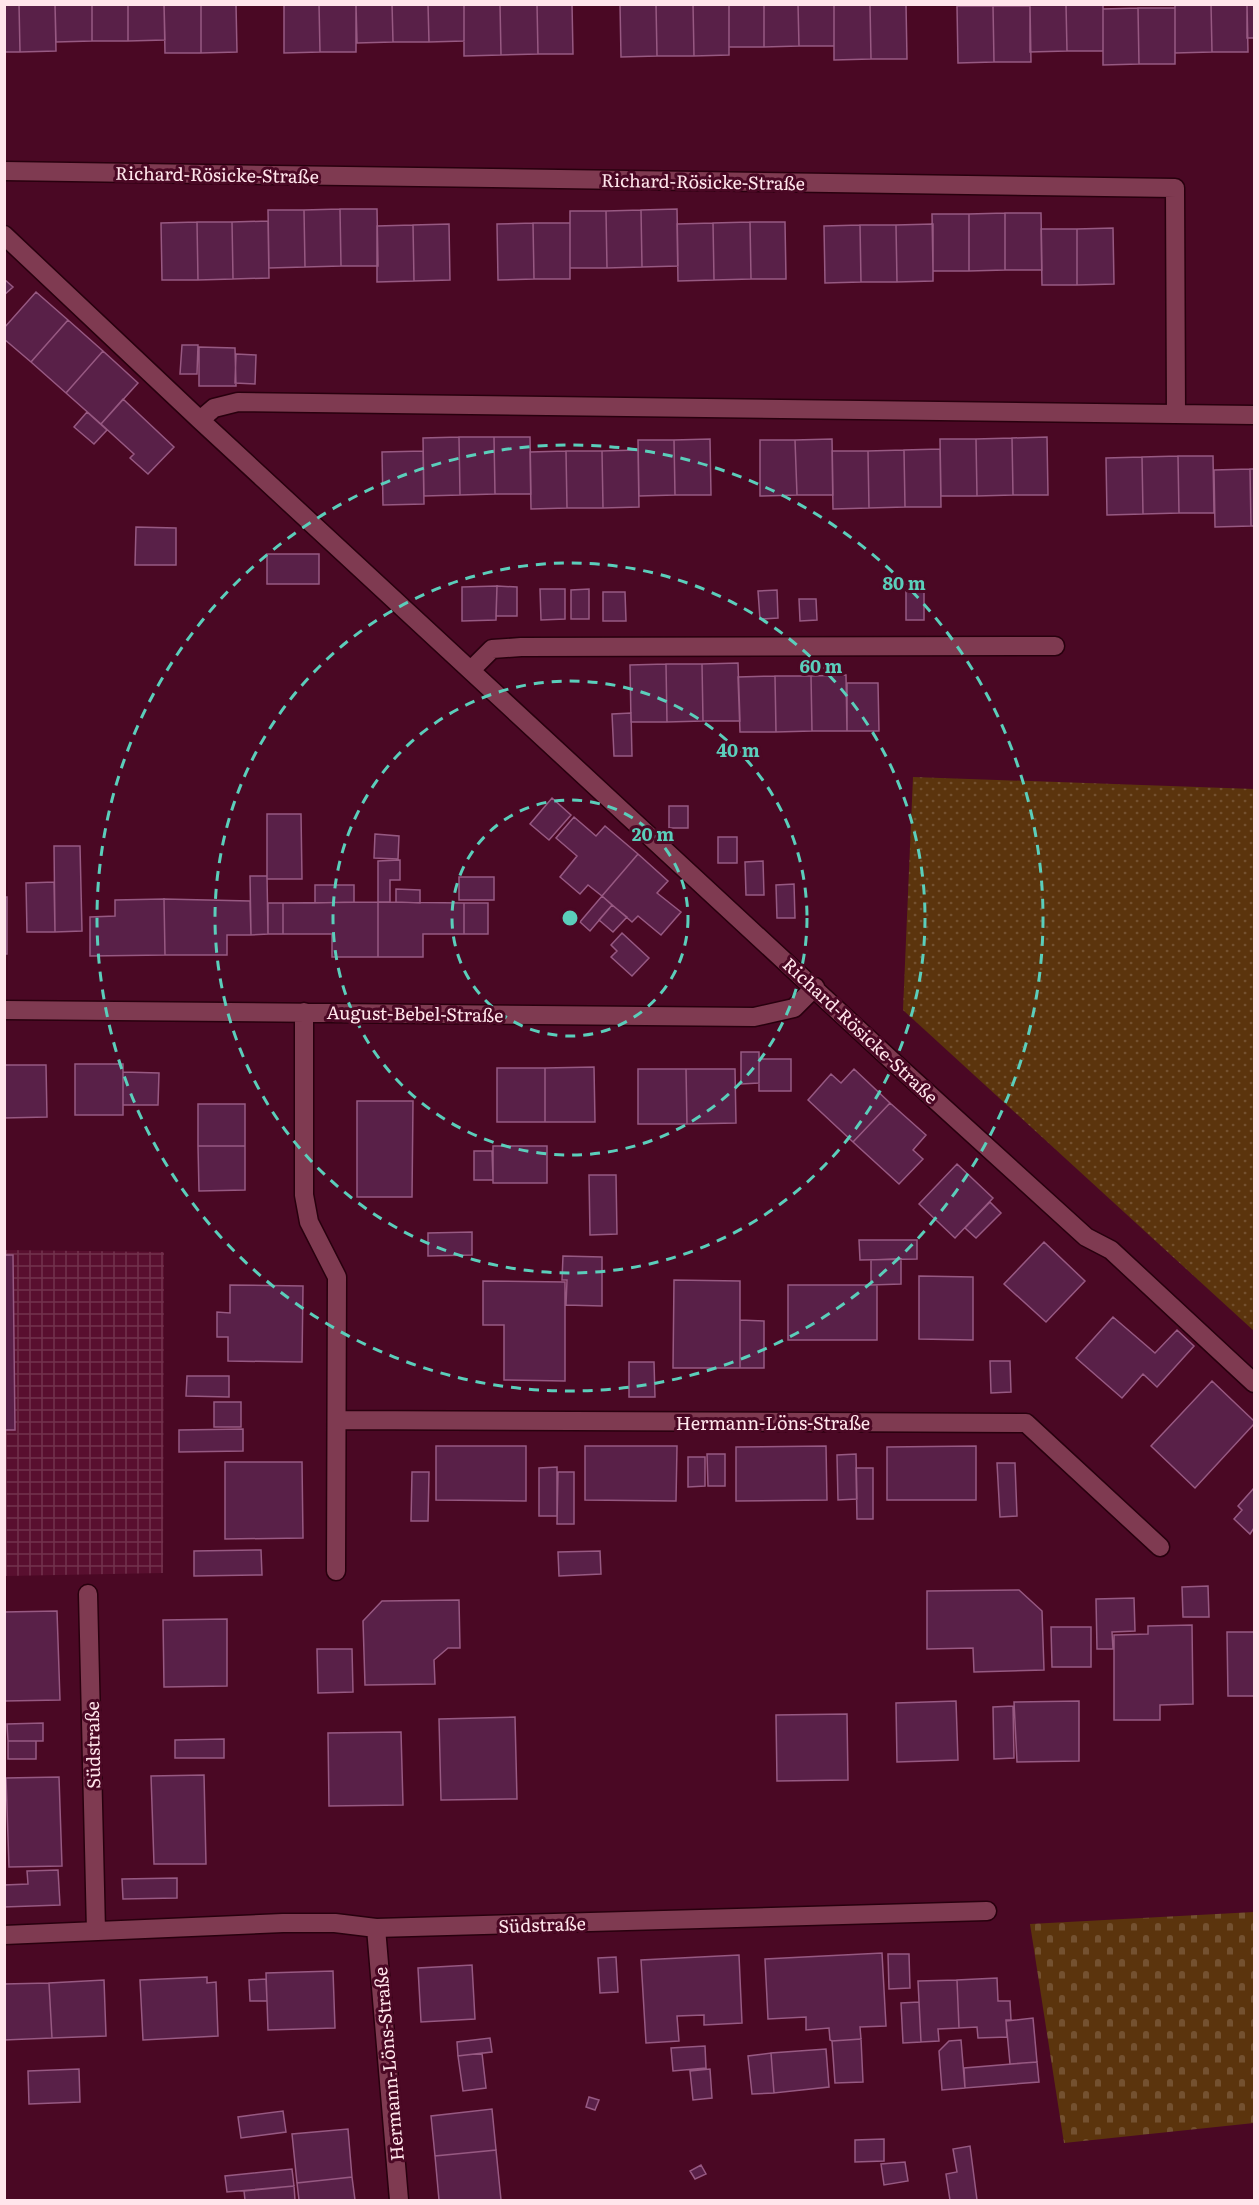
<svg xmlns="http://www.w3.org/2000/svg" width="1259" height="2205" viewBox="0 0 1259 2205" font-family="Literata,serif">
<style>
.industrial{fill:url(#industrial-grid)}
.grass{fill:url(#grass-dots)}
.cemetery{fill:url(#cemetery-stones)}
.building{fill:#592048;stroke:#975982;stroke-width:1.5}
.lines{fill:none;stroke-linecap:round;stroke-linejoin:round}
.street-casing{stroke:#28000e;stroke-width:21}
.street{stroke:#7f3a51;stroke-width:18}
.ring{fill:none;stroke:#5bcebb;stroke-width:3;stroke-dasharray:10 8}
.labels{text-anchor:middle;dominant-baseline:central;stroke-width:6;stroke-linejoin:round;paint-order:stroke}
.street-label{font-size:18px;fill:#ffe5eb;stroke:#4a0824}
.centre{fill:#5bcebb;stroke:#4a0824;stroke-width:3}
.ring-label{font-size:18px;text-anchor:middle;font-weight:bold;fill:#5bcebb;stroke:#4a0824;stroke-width:6;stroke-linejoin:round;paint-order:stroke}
</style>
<defs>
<pattern id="industrial-grid" width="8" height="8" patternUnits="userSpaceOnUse" patternTransform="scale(1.5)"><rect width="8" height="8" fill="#590f2f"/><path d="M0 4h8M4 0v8" fill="none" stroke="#72324d"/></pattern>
<pattern id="grass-dots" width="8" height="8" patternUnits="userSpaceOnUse" patternTransform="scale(1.5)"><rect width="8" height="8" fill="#5b340d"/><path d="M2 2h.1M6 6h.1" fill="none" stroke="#745130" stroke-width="1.8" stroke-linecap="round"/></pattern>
<pattern id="cemetery-stones" width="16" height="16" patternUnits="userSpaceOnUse" patternTransform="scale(1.5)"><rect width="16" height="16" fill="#5b340d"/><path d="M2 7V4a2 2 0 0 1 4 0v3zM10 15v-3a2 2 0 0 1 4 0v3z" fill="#745130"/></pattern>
</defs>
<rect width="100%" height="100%" fill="#4a0824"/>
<path class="industrial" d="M4 1250 164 1252 163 1573 5 1576Z"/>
<path class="grass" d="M913 777 1254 789V1331L903 1010Z"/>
<path class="cemetery" d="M1254 1912V2123L1064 2143 1030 1924Z"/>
<path class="building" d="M4 4H19L20 52H4Z
M19 4H55L56 51 20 52Z
M55 4H92V41L56 42Z
M92 4H128V41H92Z
M128 4H164L165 40 128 41Z
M164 4H201V53H165Z
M201 4H236L237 52 201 53Z
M284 4H319L320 52 284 53Z
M319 4H356V52H320Z
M356 4H392L393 42 357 43Z
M392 4H428L429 42H393Z
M428 4H464V41L429 42Z
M464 4H500L501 55 464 56Z
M500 4H537L538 54 501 55Z
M537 4H572L573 54H538Z
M620 4H656L657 56 621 57Z
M656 4H693L694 56H657Z
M693 4H729V55L694 56Z
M729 4H764V47H729Z
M764 4H798L799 46 764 47Z
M798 4H834V46H799Z
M834 4H870L871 59 834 60Z
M870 4H906L907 59H871Z
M1030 4H1066L1067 51 1030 52Z
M1066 4H1103V51H1067Z
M1175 4H1211L1212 52 1175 53Z
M1211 4H1247L1248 52H1212Z
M1247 5H1254V38H1247Z
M957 6H993L994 62 958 63Z
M993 6H1030L1031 62H994Z
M1138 8H1175V64H1139Z
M1138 8 1139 64 1103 65V9Z
M340 209H377L378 266H341Z
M340 209 341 266 305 267 304 210Z
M677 209 678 266 642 267 641 210Z
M268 210H304L305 267 269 268Z
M641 210 642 267 607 268 606 211Z
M570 211H606L607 268H570Z
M1005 213H1041L1042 270H1005Z
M1005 213V270L969 271V214Z
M932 214H969V271H933Z
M268 221 269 278 233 279 232 222Z
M197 222H232L233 279 198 280Z
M197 222 198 280H162L161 223Z
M750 222H785L786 279H751Z
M750 222 751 279 714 280 713 223Z
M533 223H570V279H534Z
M533 223 534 279 498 280 497 224Z
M713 223 714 280 678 281 677 224Z
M449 224 450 280 414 281 413 225Z
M933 224V281L897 282 896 225Z
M413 225 414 281 377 282V226Z
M860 225H896L897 282H861Z
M860 225 861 282 825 283 824 226Z
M1113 228 1114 284 1077 285V229Z
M1041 229H1077V285H1042Z
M4 279 13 287 4 295Z
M36 292 68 320 31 362 4 339V328Z
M68 320 103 351 66 393 31 362Z
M182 345H198L197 374H180Z
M199 347 235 348 236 386H199Z
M103 351 138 383 101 424 66 393Z
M236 354 256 355 255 384 235 383Z
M123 399 174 447 148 474 130 458 134 454 101 424Z
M87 412 107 430 94 444 74 427Z
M459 437H494L495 494 460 495Z
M459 437 460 495 424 496 423 438Z
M494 437H530L531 494H495Z
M1047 437 1048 495H1013L1012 438Z
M1012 438 1013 495 977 496 976 439Z
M710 439 711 495H675L674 440Z
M832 439 833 495H797L795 440Z
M940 439H976L977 496H941Z
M638 440H674L675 495 639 496Z
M760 440H795L797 495 760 496Z
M940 449 941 507H905L904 450Z
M638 450 639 507 603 508 602 451Z
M904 450 905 507 869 508 868 451Z
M423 451 424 504 383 505 382 452Z
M566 451H602L603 508H567Z
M566 451 567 508 531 509 530 452Z
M832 451H868L869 508 833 509Z
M1178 456H1213L1214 513H1179Z
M1178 456 1179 513 1143 514 1142 457Z
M1142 457 1143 514 1107 515 1106 458Z
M1250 469H1254V526H1251Z
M1250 469 1251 526 1215 527 1214 470Z
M136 527 176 528V565H135Z
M267 554H319V584H267Z
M497 586 517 587V616H496Z
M497 586 496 620 462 621V587Z
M540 589H565V619L541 620Z
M589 589V619H571V590Z
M777 590 778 618 760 619 758 591Z
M603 592H625L626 621H603Z
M906 592H924V620H906Z
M799 599H816L817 620 800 621Z
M738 663 740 721H703L702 664Z
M666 664H702L703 721 667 722Z
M666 664 667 722H631L630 665Z
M846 675 847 731H812L811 676Z
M775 676 776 732H740L738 677Z
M775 676H811L812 731 776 732Z
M847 683H878L879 731H847Z
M631 713 632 756H614L612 714Z
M552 798 571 815 549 840 530 824Z
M669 806H688V828H669Z
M267 814H301L302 879H267Z
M574 817 596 836 605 826 638 854 602 896 588 885 580 894 560 877 577 856 556 838Z
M375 834 399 836 398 859 374 858Z
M718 837H737V863H718Z
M54 846H80L82 931 55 932Z
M638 854 668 881 657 893 681 912 661 935 638 916 632 922 602 896Z
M400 860V880H390V902H378V861Z
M763 861 764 895H746L745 862Z
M250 876H267L268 934 251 935Z
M459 877H494V900H459Z
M54 882 55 932H27L26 883Z
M794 884 795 918H777L776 885Z
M315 885H354V902L315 903Z
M396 889 420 890V903L396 902Z
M602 896 612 905 590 931 580 922Z
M4 897H7V954H4Z
M164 899 165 955 90 956V917L115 916V900Z
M164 899 250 901 251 935H227V955H165Z
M378 902V957H332V934H283V903Z
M378 902 464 903V934H423V957H378Z
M268 903H283V934H268Z
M464 903H488V934H464Z
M612 905 627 917 613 932 599 920Z
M622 933 649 958 632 976 611 957 617 951 611 945Z
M741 1052H759V1083L741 1084Z
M759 1059H791V1091H759Z
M75 1064H123V1115H75Z
M4 1065H46L47 1117 4 1118Z
M594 1067 595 1122H545V1068Z
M497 1068H545V1122H497Z
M638 1069H686L687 1124H638Z
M686 1069H735L736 1123 687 1124Z
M854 1069 890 1103 853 1142 808 1100 831 1074 841 1083Z
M123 1072 159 1073 158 1105H123Z
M357 1101H413L412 1197H357Z
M890 1103 926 1135 913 1150 923 1159 899 1184 853 1142Z
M198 1104H245V1146H198Z
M198 1146H245V1190L199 1191Z
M493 1146H547V1183H493Z
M474 1151H492L493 1180H474Z
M957 1164 993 1198 955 1238 919 1204Z
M589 1175H616L617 1234 590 1235Z
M990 1202 1001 1213 976 1238 965 1228Z
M472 1232V1255L428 1256V1233Z
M859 1240H917V1259L860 1260Z
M1044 1242 1085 1281 1046 1322 1004 1284Z
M4 1255H13L15 1430H4Z
M563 1256 602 1257V1306L566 1305 567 1280H562Z
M901 1259V1284L871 1285V1260Z
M919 1276 973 1277V1340L919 1339Z
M674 1280 740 1281V1368H673Z
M483 1281 565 1282V1381L504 1380V1325H483Z
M230 1285 303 1286 302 1362 228 1361V1337H217V1312L230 1313Z
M788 1285H877V1340H788Z
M1113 1317 1155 1353 1177 1330 1194 1346 1157 1387 1143 1374 1122 1398 1076 1358Z
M740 1320 764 1321V1368H740Z
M990 1361H1010L1011 1392 991 1393Z
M629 1362H654L655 1397H629Z
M187 1376H229V1397L186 1396Z
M1212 1381 1254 1421V1424L1195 1488 1151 1446Z
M214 1402H241V1427H214Z
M243 1429V1451L179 1452V1430Z
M436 1446H526V1501L436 1500Z
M585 1446H677L676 1501 585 1500Z
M826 1446 827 1500 736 1501V1447Z
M976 1446V1500H887V1447Z
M707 1454H725V1486H708Z
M856 1454 857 1499 838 1500 837 1455Z
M688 1457H705V1486L688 1487Z
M225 1462H302L303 1538 225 1539Z
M997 1463H1015L1017 1516 1000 1517Z
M557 1467V1516H539V1468Z
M856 1468H873V1519H857Z
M412 1472H429L428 1521H411Z
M558 1472H574V1524H557Z
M1254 1488V1528L1250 1534 1234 1519 1242 1510 1238 1506Z
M261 1550 262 1575 194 1576V1551Z
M600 1551 601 1574 559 1576 558 1552Z
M1208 1586 1209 1617H1183L1182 1587Z
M1019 1590 1042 1611 1044 1670 974 1672 973 1648 927 1649V1591Z
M1134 1598 1135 1631 1112 1632 1113 1649H1097L1096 1599Z
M459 1600 460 1648H448L434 1660 435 1684 365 1685 363 1621 382 1601Z
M57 1611 60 1700 5 1701 4 1612Z
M227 1619V1686L164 1687 163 1620Z
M1192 1625 1193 1704 1160 1705V1720H1114V1635L1148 1634V1626Z
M1051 1627H1091V1667H1052Z
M1227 1632H1254V1696H1228Z
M317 1649H352L353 1692 318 1693Z
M956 1701 958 1760 897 1762 896 1703Z
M1079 1701V1761L1017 1762 1014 1702Z
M1013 1706 1014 1758 994 1759 993 1707Z
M847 1714 848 1780 777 1781 776 1715Z
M515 1717 517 1799 441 1800 439 1719Z
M43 1723V1741H8L7 1724Z
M401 1732 403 1805 329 1806 328 1733Z
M224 1739V1758H175V1740Z
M8 1741H36V1759H8Z
M204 1775 206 1864H154L151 1776Z
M59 1777 62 1866 9 1867 6 1778Z
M58 1870 60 1905 4 1907V1885L28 1884 27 1871Z
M177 1878V1898L123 1899 122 1879Z
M882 1953 886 2026 860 2027 861 2039 832 2041 830 2040 829 2028 806 2030V2017L768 2019 765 1959Z
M888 1954H909L910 1988 889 1989Z
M739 1955 742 2023 704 2025V2015L677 2016 679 2041 646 2043 641 1960Z
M616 1957 618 1992 600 1993 598 1958Z
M472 1965 475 2019 421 2022 418 1968Z
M333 1971 335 2028 268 2030 266 1973Z
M207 1977V1983L216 1982 218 2036 143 2040 140 1980Z
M997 1978 998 2001H1010L1011 2020H1006L1007 2037 978 2038 977 2027 959 2028 957 1980Z
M266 1979 267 2001H250L249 1980Z
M104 1980 106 2036 52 2038 49 1983Z
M957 1980 959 2028 938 2029 939 2041 921 2042 918 1981Z
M49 1983 52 2038 4 2040V1984Z
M919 2002 921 2042 903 2043 901 2003Z
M1033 2018 1037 2062 1010 2064 1006 2021Z
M490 2038 492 2052 458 2056 457 2042Z
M861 2039 863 2082 835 2083 832 2041Z
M961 2040 965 2088 942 2090 939 2051 949 2041Z
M705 2046 706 2068 673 2071 671 2048Z
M826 2049 829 2087 774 2093 771 2053Z
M482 2053 486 2088 463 2091 458 2056Z
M771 2053 774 2093 752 2094 748 2056Z
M1037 2062 1039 2082 965 2088 964 2068Z
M79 2069 80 2102 29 2104 28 2071Z
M710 2069 712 2098 693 2100 690 2071Z
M589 2097 599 2100 595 2110 586 2107Z
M492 2109 496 2150 435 2156 431 2116Z
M283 2111 286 2132 241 2138 238 2117Z
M348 2129 352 2177 297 2183 292 2134Z
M884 2139V2161L855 2162V2140Z
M970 2146 977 2200H950L946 2174 957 2172 953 2149Z
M496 2150 501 2200H439L435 2156Z
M905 2162 908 2181 884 2185 881 2164Z
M701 2165 706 2174 695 2179 690 2171Z
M292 2169 294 2186 227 2192 225 2176Z
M352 2177 355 2200H299L297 2183Z
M294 2186 295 2200H245L244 2191Z"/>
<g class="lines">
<defs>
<path id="street" d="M4 171 1175 188 1176 414
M4 235 200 420 888 1057 1086 1237 1111 1250 1254 1383
M200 420 214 408 238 402 1254 415
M471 670 492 649 521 647 1055 646
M4 1010 754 1017 794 1008 815 987
M304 1012V1195L309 1222 337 1277 336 1571
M337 1420 1026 1423 1160 1547
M88 1594 96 1931
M376 1928 399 2200
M4 1935 283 1923H335L376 1928 987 1911"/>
</defs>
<use href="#street" class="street-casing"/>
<use href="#street" class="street"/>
</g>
<g class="ring">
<circle cx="570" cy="918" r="118"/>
<circle cx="570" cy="918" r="237"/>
<circle cx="570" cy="918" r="355"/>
<circle cx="570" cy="918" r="473"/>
</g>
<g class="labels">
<g class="street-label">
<text transform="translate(217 174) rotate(1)">Richard-Rösicke-Straße</text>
<text transform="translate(703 181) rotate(1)">Richard-Rösicke-Straße</text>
<text transform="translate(415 1013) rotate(1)">August-Bebel-Straße</text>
<text transform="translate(861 1030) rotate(43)">Richard-Rösicke-Straße</text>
<text x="773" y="1422">Hermann-Löns-Straße</text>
<text transform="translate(92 1745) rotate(-91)">Südstraße</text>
<text transform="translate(542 1924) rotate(-2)">Südstraße</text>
<text transform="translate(388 2064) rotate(-95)">Hermann-Löns-Straße</text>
</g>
</g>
<circle cx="570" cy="918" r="9" class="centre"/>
<g class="ring-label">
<text x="904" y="590">80 m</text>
<text x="821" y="673">60 m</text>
<text x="738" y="757">40 m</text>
<text x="653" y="841">20 m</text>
</g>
<rect width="1259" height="2205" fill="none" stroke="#ffe5eb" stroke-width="12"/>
</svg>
